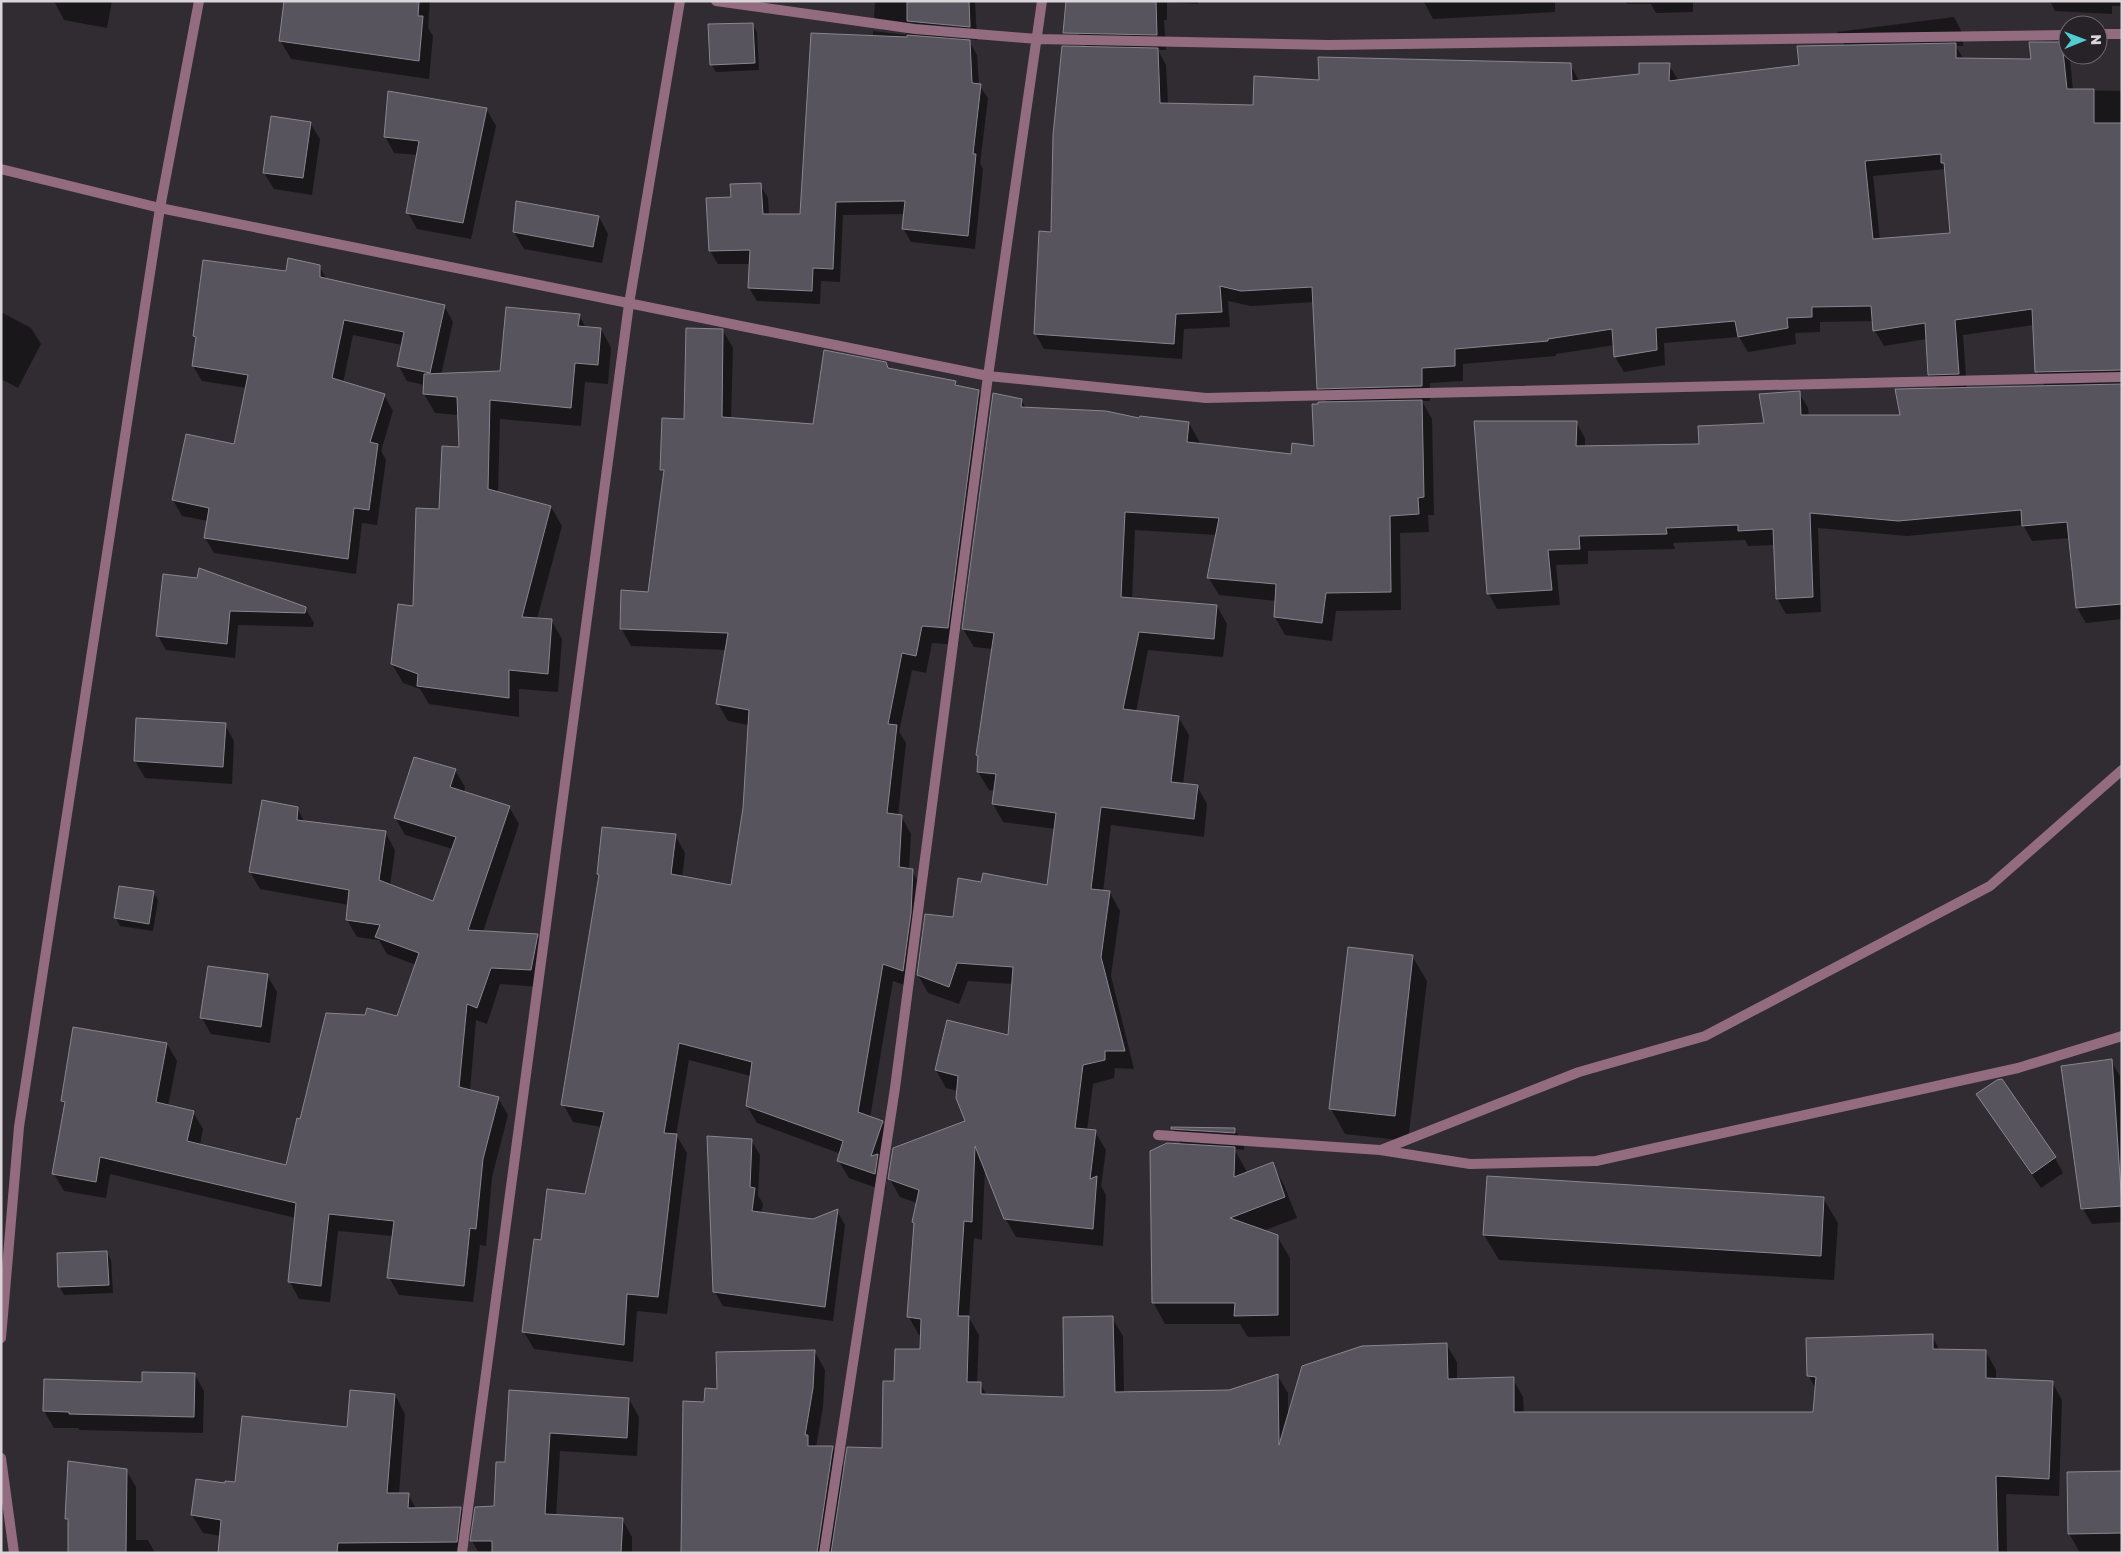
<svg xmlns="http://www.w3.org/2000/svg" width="2123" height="1554" viewBox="0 0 2123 1554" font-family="'Golos Text',sans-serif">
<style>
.shadow{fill:#0007;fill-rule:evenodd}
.building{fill:#57545d;stroke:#898690;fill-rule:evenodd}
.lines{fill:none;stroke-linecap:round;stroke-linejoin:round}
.service{stroke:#936c80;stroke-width:10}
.minor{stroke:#936c80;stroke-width:10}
.tertiary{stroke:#936c80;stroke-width:10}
</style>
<rect width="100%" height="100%" fill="#312b32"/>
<path class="shadow" d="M54 1H112L107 28 64 20Z
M286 1H430L428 28 433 36 429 79 291 59 280 40Z
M875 1H975L977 40 968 39 977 55 979 85 988 98 980 164 983 169 975 249 911 242 903 228 905 214 843 215 840 282 821 281 820 304 757 301 749 288 751 264H718L710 251 732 198 760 185 768 198 769 215H802L873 37V31L906 35 907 32 882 30 874 16Z
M1077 1H1198V4L1167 2V20H1164L1166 50H1158L1166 65 1168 104 1254 106 1321 81 1570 64 1579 81 1640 75 1669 65 1678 80 1801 66 1845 46 1837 32 1954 17 1963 34V46H1956L1964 60H2033L2061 43 2070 59 2073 90 2122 91V619L2086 623 2077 608 2070 538 2032 541 2023 525 1907 536 1818 528 1821 612 1786 614 1777 598 1775 545 1748 546 1745 540 1673 543 1675 549 1588 551V564L1556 565 1560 605 1497 609 1489 594 1576 422 1585 438V447L1701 445 1765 425 1799 393 1808 408 1809 416H1901L1938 390 1929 374 1927 339 1884 346 1875 331 1874 321 1820 322V332L1795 333 1796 344 1748 352 1739 337 1664 343 1665 365 1624 372 1615 357V345L1556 354V356L1463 364V381L1430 383V401H1422L1432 419 1434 515H1428L1429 532 1400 533 1401 610 1336 611 1332 641 1285 635 1275 617 1276 601 1219 595 1208 577 1217 535 1135 530 1132 599 1217 606 1227 624 1223 657 1148 650 1136 712 1178 717 1189 735 1183 784 1197 786 1207 804 1204 837 1111 825 1103 892 1110 893 1120 911 1111 976 1134 1069 1115 1068 1114 1078 1093 1084 1087 1131 1095 1132 1106 1150 1101 1186 1106 1195 1103 1246 1016 1237 1005 1218 985 1167 982 1240 974 1238 969 1318 979 1335 977 1383H980L987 1396 1066 1398 1112 1318 1123 1336 1124 1393 1230 1391 1277 1375 1288 1393V1416L1446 1344 1457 1362V1380L1513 1379 1523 1397 1524 1414H1815L1816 1389 1808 1375 1932 1336 1940 1351 1986 1352 1996 1370V1380L2052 1382 2062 1400 2059 1496 2006 1494 2007 1553H682L705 1403 718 1390 815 1352 825 1370 823 1407 816 1447 833 1448 845 1469 883 1449 921 1350 922 1336 919 1335 909 1317 915 1225 913 1222 917 1203 900 1197 889 1178 967 1121 958 1091 946 1088 936 1070 1009 1037 1013 984 968 981 959 1004 928 993 918 975 954 918 982 884 1049 886 1056 829 1003 822 993 804 995 791 989 790 978 772 979 759 977 755 993 649 974 647 963 629 994 395 1021 400 1026 408 1189 423 1199 441V445L1292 455 1315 447 1327 403 1318 388 1314 302 1251 306 1228 301 1230 327 1184 329 1182 359 1044 349 1035 333 1087 48 1078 33ZM1946 169 1951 234 1880 240 1873 176ZM2034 325 2037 372 2045 387 1967 389 1963 335Z
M1374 1H1693V12L1656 13 1651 4H1627L1626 2H1555V12L1433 19 1424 2Z
M2050 1H2122V6H2112V14L2055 11Z
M752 24 757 32 759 70 716 72 711 64Z
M389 93 487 110 496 126 471 239 417 229 408 213 418 155 394 153 385 136Z
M310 123 320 139 312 195 274 189 264 173Z
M599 217 608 234 602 263 524 249 514 232Z
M319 266 327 280 444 306 453 322 441 375 501 372 579 315 586 328 601 329 611 348 608 384 585 382 581 426 500 419 498 493 551 507 562 526 537 619 551 620 562 639 558 692 519 689V717L429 704 420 689 403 683 392 664 414 607 440 510 460 448 459 415 435 413 424 394 425 385 407 381 398 365 402 345 353 335 343 383 384 395 393 411 381 451 386 460 377 525 362 523 356 574 214 553 205 538 208 521 182 516 173 500 235 446 247 388 202 381 193 366 197 341 194 336 287 273Z
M1 312 31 328 41 344 18 388 1 379Z
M723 331 733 348 731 419 814 425 889 370 955 382 958 387 978 391 989 409 958 645 932 643 926 673 912 670 899 732 906 743 898 816H901L911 834 909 870 912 871 922 888 913 988 893 981 870 1118 882 1122 892 1139 883 1165 887 1172 885 1191 849 1178 838 1160 841 1154 757 1123 747 1106 751 1076 689 1060 676 1135 687 1153 667 1314 637 1311 633 1362 534 1349 524 1332 542 1241 586 1195 602 1127 573 1122 563 1104 599 877 598 874 675 835 685 853 682 878 732 887 744 808 749 725 728 721 718 704 726 650 631 646 621 628 649 593 665 475 661 469 685 421Z
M164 575 305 608 314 623 313 627 238 625 235 658 166 650 158 636Z
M137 720 225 725 234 741 232 784 145 778 135 761Z
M455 770 465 787 464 792 509 807 519 824 483 932 537 935 547 952 540 987 500 984 487 1024 476 1020 470 1091 498 1098 508 1115 492 1177 486 1246 480 1245 473 1302 399 1295 389 1277 393 1236 338 1231 330 1302 299 1299 290 1282 296 1218 110 1174 106 1198 64 1191 54 1174 66 1107 62 1101 167 1044 177 1061 168 1106 193 1112 203 1129 200 1145 286 1166 301 1120 398 1017 416 965 387 954 379 940 357 937 347 920 349 905 260 889 250 872 297 808 305 823 385 832 395 850 390 886 434 903 453 849 405 835 395 817Z
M153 892 158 900 153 931 120 926 116 918Z
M1349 949 1412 956 1427 981 1408 1141 1345 1134 1331 1109Z
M267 975 277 992 270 1043 211 1034 202 1018Z
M2111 1061 2120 1076 2122 1103V1222L2092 1224 2083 1209Z
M1978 1095 2055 1158 2063 1173 2041 1188Z
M1172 1128 1235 1129 1244 1146V1150L1234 1149 1246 1170V1174L1272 1164 1284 1185 1297 1218 1263 1231 1277 1236 1290 1258V1336L1248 1337 1240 1324H1165L1153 1302 1181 1145Z
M751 1140 760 1155 758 1195 763 1204 761 1213 813 1220 837 1211 845 1225 833 1321 723 1306 715 1292Z
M1823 1198 1838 1223 1834 1280 1499 1260 1484 1235Z
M107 1252 111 1260 113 1293 64 1295 60 1287 58 1254Z
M195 1375 204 1391 203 1433 80 1430 78 1428H54L44 1411 143 1383Z
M510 1392 629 1399 639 1417 637 1456 560 1451 556 1516 622 1519 632 1537V1553H479L472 1541 476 1508H495L506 1464Z
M395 1395 405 1414 399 1494H408L416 1509 460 1508 471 1526 467 1553H219L221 1536 203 1533 192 1515 226 1485 236 1483 348 1428Z
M69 1462 126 1470 136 1487V1540H148L155 1553H69V1524L66 1519Z
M2122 1472V1553H2080L2069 1533Z"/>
<path class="building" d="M284 1H419L418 16H423L419 61 279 41Z
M907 1H969L970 27 907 21Z
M1066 1H1156L1157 35 1063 33Z
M753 23 755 63 710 65 708 24Z
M811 33 907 37V35L970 40 972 83 981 84 973 154H976L968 236 902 229 905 201 836 202 833 269 813 268 812 291 748 288 750 250 709 251 706 198 731 197 730 184 761 183 763 214H800Z
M2029 42H2062L2067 89H2094V123H2122V370L2035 372 2032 309 1955 320 1959 374 1928 375 1925 323 1873 331 1871 306 1812 307V317L1787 318 1788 328 1738 337 1735 321 1656 328 1657 350 1614 357 1612 329 1548 339V341L1455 349V366L1422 368V386L1317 389 1312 287 1241 291 1220 286 1222 312 1176 314 1174 344 1034 334 1039 231 1051 232 1053 135 1062 46 1158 48 1160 103 1253 105 1254 76 1319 80 1318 57 1571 63 1572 81 1639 74V63H1670L1669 81 1799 65 1797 46 1956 43V58L2031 59ZM1941 154V163H1944L1950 233 1873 239 1865 161Z
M388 91 487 108 463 223 406 213 419 141 384 137Z
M271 116 311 122 303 178 263 173Z
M516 201 599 216 593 247 513 232Z
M288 258 320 265V277L445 305 430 373 397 366 404 332 344 320 332 378 385 394 370 442 378 444 369 510 354 508 348 559 204 538 209 508 172 500 186 434 234 444 248 375 192 366 196 337 193 336 203 260 286 271Z
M506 307 580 314 578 326 601 328 598 365 575 363 571 408 490 400 488 489 551 506 522 617 552 619 548 674 509 670V698L417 686 418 674 391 664 398 604 413 606 416 508 439 509 442 446 459 447 457 397 423 394 424 374 500 371Z
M686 328 723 329 722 417 813 424 824 350 886 362 888 368 956 381 955 385 979 390 948 628 922 626 916 656 902 653 888 724 897 725 887 813 902 815 899 867 913 869 911 913 903 971 883 964 858 1112 883 1121 871 1156 878 1154 875 1174 837 1161 843 1141 746 1106 752 1062 679 1043 664 1133 677 1134 658 1297 627 1294 624 1345 522 1332 534 1239 541 1240 547 1189 585 1194 604 1112 561 1105 599 875 597 874 602 827 676 834 671 874 731 885 743 808 749 710 716 704 728 633 620 629 621 590 648 592 664 470H660L662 418 684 419Z
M2122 384V604L2076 608 2067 522 2022 526 2021 510 1898 521 1810 513 1813 597 1776 599 1773 529 1738 531V525L1666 528 1667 534 1579 536 1580 549 1548 550 1552 590 1487 594 1474 421H1577L1576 446 1699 444 1698 426 1764 423 1759 394 1800 391 1801 415H1900L1895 389H1897Z
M993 393 1022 399 1021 407 1106 411 1139 418 1140 416 1189 422 1187 442 1291 454 1292 443 1314 446 1312 404H1318V402L1422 400 1424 497 1418 498 1419 514 1390 516 1391 592 1326 593 1322 623 1274 617 1276 584 1207 578 1219 518 1125 512 1121 597 1217 605 1214 639 1139 632 1123 709 1179 716 1171 782 1198 785 1194 819 1101 807 1091 889 1110 891 1101 957 1125 1051H1105V1060L1083 1065 1075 1128 1096 1130 1090 1179 1097 1176 1093 1229 1004 1219 975 1146 972 1222 964 1221 958 1316H969L967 1382H981V1394L1064 1397 1063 1317 1113 1316 1115 1392 1229 1390 1278 1374 1279 1445 1302 1366 1362 1346 1447 1343 1448 1379 1514 1377V1412H1813L1816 1377 1807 1376 1806 1338 1933 1334V1349L1986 1350V1378L2053 1381 2049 1479 1996 1476 1998 1553H831L847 1447 882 1448 883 1381H894L895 1349H920L921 1319 907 1317 914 1223 912 1222 919 1190 888 1179 893 1148 965 1121 956 1098 958 1076 935 1070 947 1020 1008 1035 1013 967 957 963 949 987 917 975 925 914 953 917 958 878 981 882 983 873 1047 885 1056 813 992 804 996 774 977 772 978 756 976 755 994 633 962 629Z
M199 568 306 607 305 613 230 611 227 644 156 636 163 574 197 578Z
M136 718 226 723 223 767 134 761Z
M414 757 456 769 450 787 510 806 468 930 538 934 531 970 491 968 477 1008 467 1004 459 1087 499 1097 483 1159 476 1229 470 1228 464 1286 387 1278 394 1221 329 1214 321 1286 288 1282 296 1203 100 1157 96 1182 52 1174 65 1102 61 1101 73 1027 167 1043 156 1102 194 1111 187 1141 286 1165 297 1118 300 1119 326 1013 365 1015 367 1008 397 1016 419 953 375 937 380 925 346 920 349 890 249 872 262 800 298 807 297 820 386 831 379 880 433 901 456 837 394 818Z
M119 886 154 891 149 924 114 918Z
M1348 947 1413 955 1395 1116 1329 1109Z
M208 966 268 974 261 1027 200 1018Z
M2112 1059 2122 1206 2081 1209 2061 1066Z
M2002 1079 2056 1157 2032 1174 1976 1094 1997 1080Z
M1171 1127 1235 1128V1133L1171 1129Z
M707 1136 752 1139 750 1187 755 1188 752 1211 813 1219 838 1209 825 1307 713 1292Z
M1167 1143 1235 1147 1234 1177 1273 1162 1285 1197 1230 1218 1278 1235V1315L1234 1316 1235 1303H1152L1150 1151Z
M1487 1176 1824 1197 1821 1256 1483 1235Z
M107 1251 109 1285 58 1287 57 1253Z
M815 1350 813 1388 805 1435H808V1446H833L817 1553H681L683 1401 704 1402 705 1388 717 1389 716 1352Z
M142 1372 195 1373 194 1417 69 1414V1412L43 1411 44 1379 142 1382Z
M350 1390 395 1394 387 1493H409L408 1508 461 1507 457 1542 338 1543 337 1553H218L221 1520 191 1515 196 1479 225 1483V1481L235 1482 242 1416 347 1427Z
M509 1390 629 1398 627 1438 550 1433 545 1514 623 1518 621 1553H492V1541H470L475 1507 494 1506 496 1462H505Z
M68 1461 127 1469 126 1553H68V1519H65Z
M2122 1471V1533L2068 1534 2067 1472Z"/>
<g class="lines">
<path class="service" d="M1158 1135 1380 1150 1470 1164 1596 1161 2018 1068 2122 1036
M1381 1150 1579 1072 1705 1036 1990 886 2122 770"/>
<path class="minor" d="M716 1 915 29 1037 39 1329 45 2068 35
M2098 34H2122
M160 208 988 376 1206 398 2122 377
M462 1553 629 304 680 1
M824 1553 895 1088 988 376 1042 1"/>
<path class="tertiary" d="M1 169 160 208
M1 1338 19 1127 160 208 199 1
M1 1458 14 1553"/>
</g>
<rect width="2123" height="1554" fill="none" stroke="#d9d5d9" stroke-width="5"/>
<g transform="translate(2083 40) rotate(89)"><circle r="24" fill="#272228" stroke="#6e6a6f"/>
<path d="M0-4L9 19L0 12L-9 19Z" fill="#51ccd3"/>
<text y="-8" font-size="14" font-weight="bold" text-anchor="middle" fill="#d9d5d9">N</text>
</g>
</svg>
